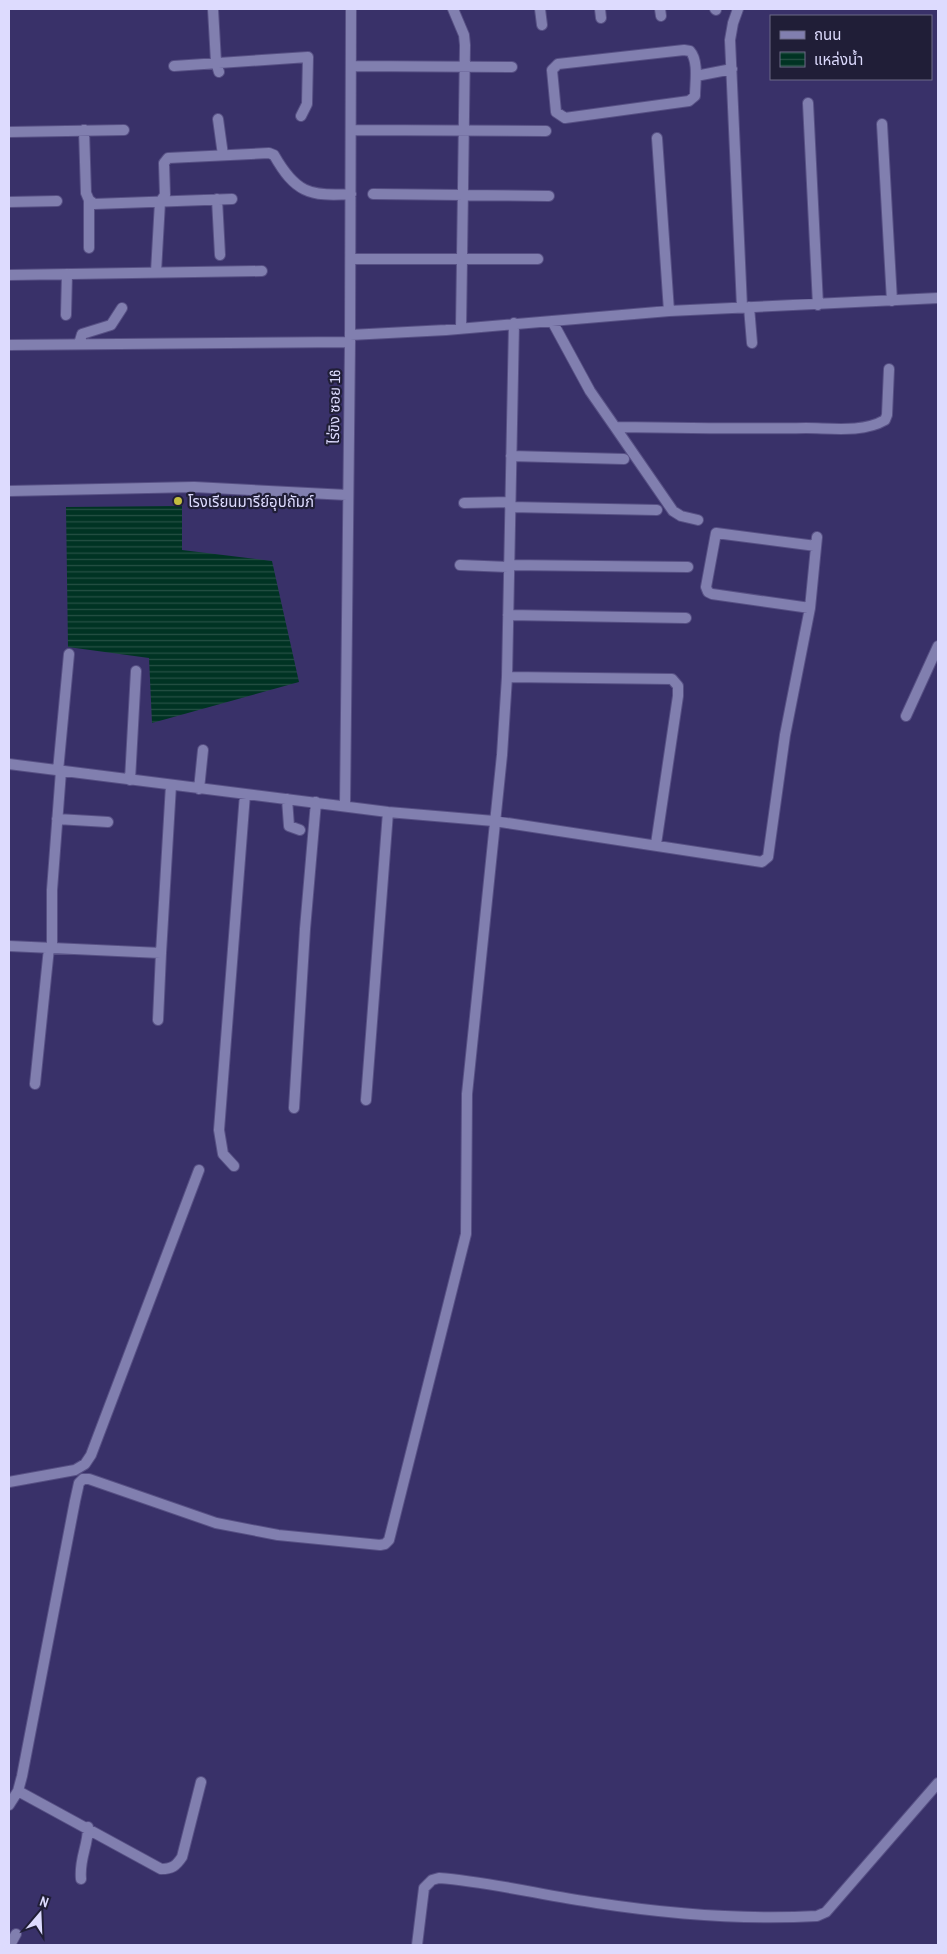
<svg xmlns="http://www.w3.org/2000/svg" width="947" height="1954" viewBox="0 0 947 1954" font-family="'Archivo Narrow','Noto Sans Thai',sans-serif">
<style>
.water{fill:url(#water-rules)}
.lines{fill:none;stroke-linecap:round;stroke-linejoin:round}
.minor-casing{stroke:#575084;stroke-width:12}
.minor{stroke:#817faf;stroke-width:10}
.poi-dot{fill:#c2bd3f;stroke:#201e37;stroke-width:2}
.labels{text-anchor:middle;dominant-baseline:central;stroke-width:4.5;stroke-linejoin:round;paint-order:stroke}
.street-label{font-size:15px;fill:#dddbfe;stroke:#201e37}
.poi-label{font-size:15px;fill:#dddbfe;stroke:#201e37;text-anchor:start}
</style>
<defs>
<pattern id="water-rules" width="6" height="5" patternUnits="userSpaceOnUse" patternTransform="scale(1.25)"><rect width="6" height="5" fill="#003323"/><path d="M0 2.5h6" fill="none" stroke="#255044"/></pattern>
</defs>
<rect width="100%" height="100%" fill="#393169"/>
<path class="water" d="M182 506V550L272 561 299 682 152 723 149 658 68 647 66 507Z"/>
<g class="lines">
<defs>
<path id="minor" d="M213 9 216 62 219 72
M453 9 464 35 465 45 461 329
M540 9 542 25
M600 9 601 18
M660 9 661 16
M715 9 716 10
M738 9 733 23 730 40 742 307
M684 50 690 51C699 61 695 83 695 96L689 101 565 118 556 112 552 70 558 64Z
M174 66 308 57 307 104 301 116
M351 66 512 67
M696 76 732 69
M808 103 818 305
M218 119 223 155
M882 124 892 301
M84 130 86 193 89 200 94 204 232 199
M351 130 546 131
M9 132 124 130
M657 138 669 311
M373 194 549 196
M217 199 220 255
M89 200V248
M9 202 57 201
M351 259H538
M156 272 160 202 165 195 164 163 168 158 269 153 274 155C295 192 309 197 351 194
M9 275 262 271
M749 307 752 343
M66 315 67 274
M552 321 590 391 615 427C678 428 742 429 806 428 830 428 863 433 885 420L887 415 889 369
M350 335 446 330 669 311 938 298
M79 344 82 334 111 325 122 308
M9 345 350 342
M615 427 673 511 681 516 698 520
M511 456 624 459
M9 491 194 487 347 495
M464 503 510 502
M510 507 657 510
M460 565 508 567
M508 565 688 567
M810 608 712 594 708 592 706 587 716 533 816 546
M508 615 686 618
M507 677 672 679 678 686V696L656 844
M906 716 938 646
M9 764 388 812 494 821 762 862 768 857 785 735 810 608 817 537
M58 771 69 654
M130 780 136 671
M199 789 203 750
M287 799 289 826 300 830
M345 806 350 342 351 9
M57 819 108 822
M9 946 161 953 171 785
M52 948V890L61 771
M158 1020 161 953
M35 1084 49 948
M366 1100 388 812
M294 1108 305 929 316 802
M234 1166 223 1154 219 1130 245 794
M83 1479H89L216 1523 278 1535 380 1545 385 1544 389 1540 466 1234 467 1094 502 755 507 677 514 323
M9 1482 75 1470 85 1464 91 1455 199 1170
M18 1791 161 1869C172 1869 176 1866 182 1857L201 1782
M9 1805 18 1791 22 1776 75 1501 79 1483 83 1479
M81 1879C79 1858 88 1847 88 1827
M10 1945 16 1934
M417 1945 424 1888 432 1880 439 1878C492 1882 545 1896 597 1903 669 1914 744 1920 817 1916L826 1912 938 1783"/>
</defs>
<use href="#minor" class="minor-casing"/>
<use href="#minor" class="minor"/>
</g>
<circle class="poi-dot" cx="178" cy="501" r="5"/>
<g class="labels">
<g class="street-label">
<text transform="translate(334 407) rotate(-89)">ไร่ขิง ซอย 16</text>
</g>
<g class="poi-label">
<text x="188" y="501">โรงเรียนมารีย์อุปถัมภ์</text>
</g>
</g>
<rect width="947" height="1954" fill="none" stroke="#dddbfe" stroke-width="20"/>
<rect x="770" y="15" width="162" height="65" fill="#201e37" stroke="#6c6a87"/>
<rect x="780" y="31" width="25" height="8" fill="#817faf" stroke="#6c6a87"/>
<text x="814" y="40" font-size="15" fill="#dddbfe">ถนน</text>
<rect x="780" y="52" width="25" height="15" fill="url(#water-rules)" stroke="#6c6a87"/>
<text x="814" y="65" font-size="15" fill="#dddbfe">แหล่งน้ำ</text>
<g transform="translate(40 1914) rotate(19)" stroke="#201e37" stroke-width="4" paint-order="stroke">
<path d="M0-4L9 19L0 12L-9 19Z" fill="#dddbfe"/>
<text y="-8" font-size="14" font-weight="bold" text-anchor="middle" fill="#dddbfe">N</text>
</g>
</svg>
